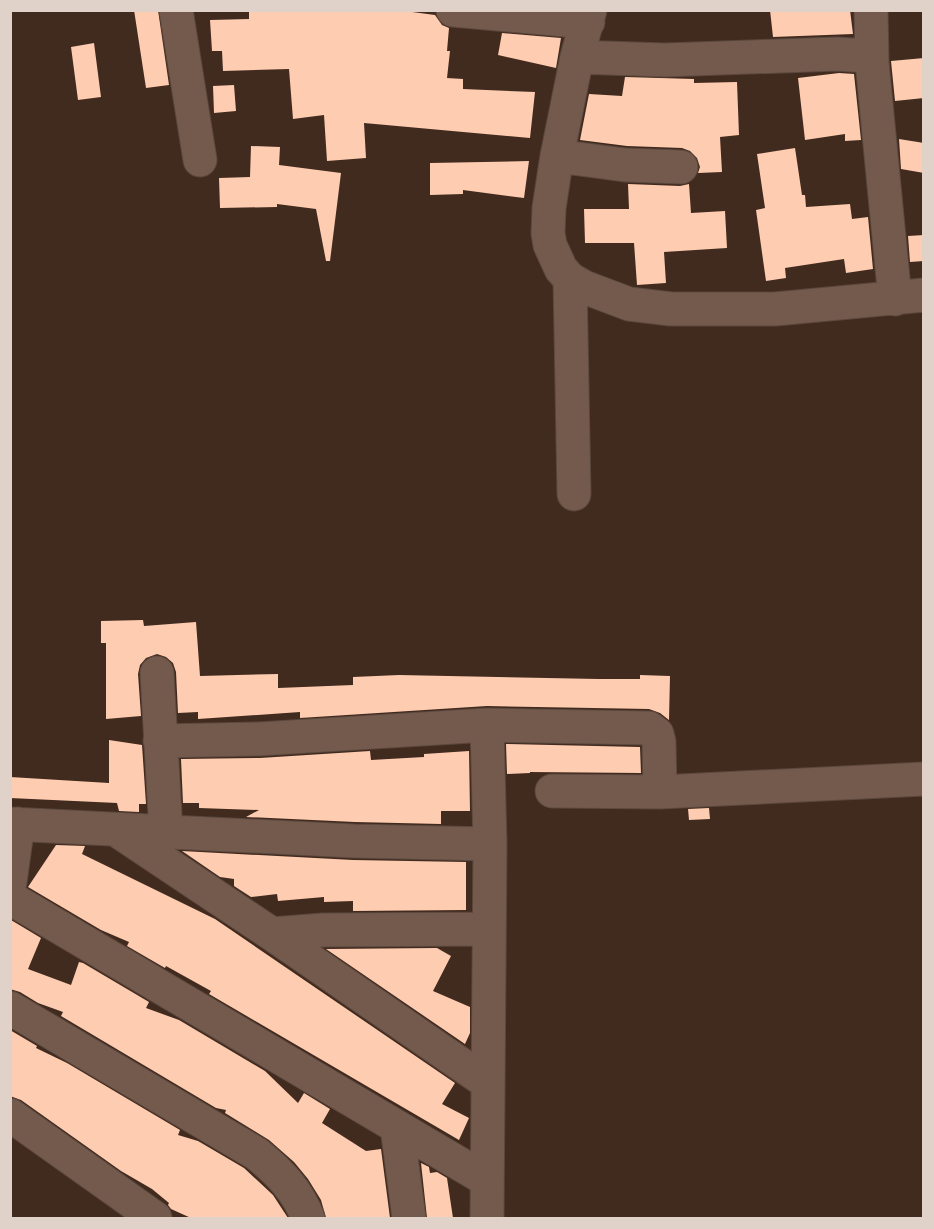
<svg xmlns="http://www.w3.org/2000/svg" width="934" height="1229" viewBox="0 0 934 1229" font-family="Karla,sans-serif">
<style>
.building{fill:#feccb1}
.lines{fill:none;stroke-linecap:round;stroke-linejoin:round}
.minor-casing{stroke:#5b473d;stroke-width:35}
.minor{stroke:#745a4d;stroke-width:33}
</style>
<rect width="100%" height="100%" fill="#412a1e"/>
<path class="building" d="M134 10H158L169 85 146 88Z
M249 10H397L435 15 442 25 449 28 447 51H450L447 78 463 79V89L535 92 530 138 364 123 366 158 327 161 324 115 293 119 289 69 223 71 222 51H212L210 20 249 19Z
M770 10H850L853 34 773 37Z
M502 33 561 38 556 68 498 55Z
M94 43 101 97 78 100 71 47Z
M924 58V98L895 101 891 61Z
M839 73 854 74 861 140 845 141V134L805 140 798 78Z
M625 77 694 79V83L737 82 739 135 720 137 722 172 698 173 700 167 697 158 690 151 682 148 627 146 580 140 589 94 622 96Z
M234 85 236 111 214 113 213 86Z
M899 139 924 143V173L901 169Z
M251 146 280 147 279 165 341 173 330 261H326L316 209 277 204V207L220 208 219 178 250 177Z
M795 148 802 195H805L806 207 850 204 852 219 868 217 873 269 846 273 844 259 785 268 786 278 766 281 756 210 765 208 757 154Z
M529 161 524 198 463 190V194L430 195V163Z
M628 184 680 186 689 184 691 213 725 211 727 248 664 252 666 283 637 285 634 243H585L584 209H629Z
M924 235V261L910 262 908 236Z
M143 620 144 626 196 622 200 676 278 674V688L353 685V677L399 675 599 679H640V675L670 676 669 720 660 713 649 709 487 706 300 718V712L198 719V712L178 713 176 672 173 663 166 657 157 654 146 658 140 665 138 674 141 716 106 719V643H101V621Z
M109 740 142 745 146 804H139V812L119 811 117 803 10 798V777L109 783Z
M506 744 640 747 641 773 530 772V773L507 774Z
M370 751 371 760 424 757V754L469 751 470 811H441V824L355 822 246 817 259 810 199 808V803H183L181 759 260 758Z
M709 808 710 819 689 820 688 809Z
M56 845 85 846 82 854 215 919 455 1083 442 1104 469 1118 459 1140 209 994 211 991 166 966 165 968 127 946 129 942 101 930 28 887Z
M182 851 353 860 466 862V910L353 911V901L324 902V897L278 901 277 894 251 897 234 886V879L220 877Z
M11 920 41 938 28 969 71 985 79 962 83 963 149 1002 146 1008 179 1020 265 1071 298 1103 304 1093 330 1109 322 1123 366 1151 381 1149 390 1218H326L321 1200 308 1179 294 1162 269 1140 225 1113 226 1110 216 1108 61 1016 63 1012 38 1003 20 992 10 989Z
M437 948 451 956 433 991 470 1007V1033L465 1044 326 949Z
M10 1030 37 1046 36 1048 67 1063 180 1130 178 1135 198 1141 244 1168 273 1195 288 1218H191L171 1209 168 1205 169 1203 152 1189 121 1171 21 1100 10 1096Z
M421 1163 429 1167 430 1173 437 1172 447 1178 453 1218H427Z"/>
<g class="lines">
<defs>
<path id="minor" d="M176 10 200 160
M453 10 588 22
M590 10 577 57 557 156 549 208 548 233 550 245 561 269 570 279 584 287 629 304 671 309H775L924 295
M871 10 872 62 895 299
M577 57 665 60 837 54 868 56 872 62
M557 156 625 165 681 167
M570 279 574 494
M157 673 166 833
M160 741 259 739 487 725 649 728 657 734 659 742 660 792
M552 791 660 792 924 779
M10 824 354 841 490 844
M118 831 272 934 488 1083
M10 882 18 824
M10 898 487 1180
M272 934 323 930 489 929
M10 1008 257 1154C280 1173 297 1190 308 1218
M10 1115 155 1218
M397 1127 409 1218
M487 1218 490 844 487 725"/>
</defs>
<use href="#minor" class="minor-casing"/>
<use href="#minor" class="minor"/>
</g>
<rect width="934" height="1229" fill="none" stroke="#e0d1c9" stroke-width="24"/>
</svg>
